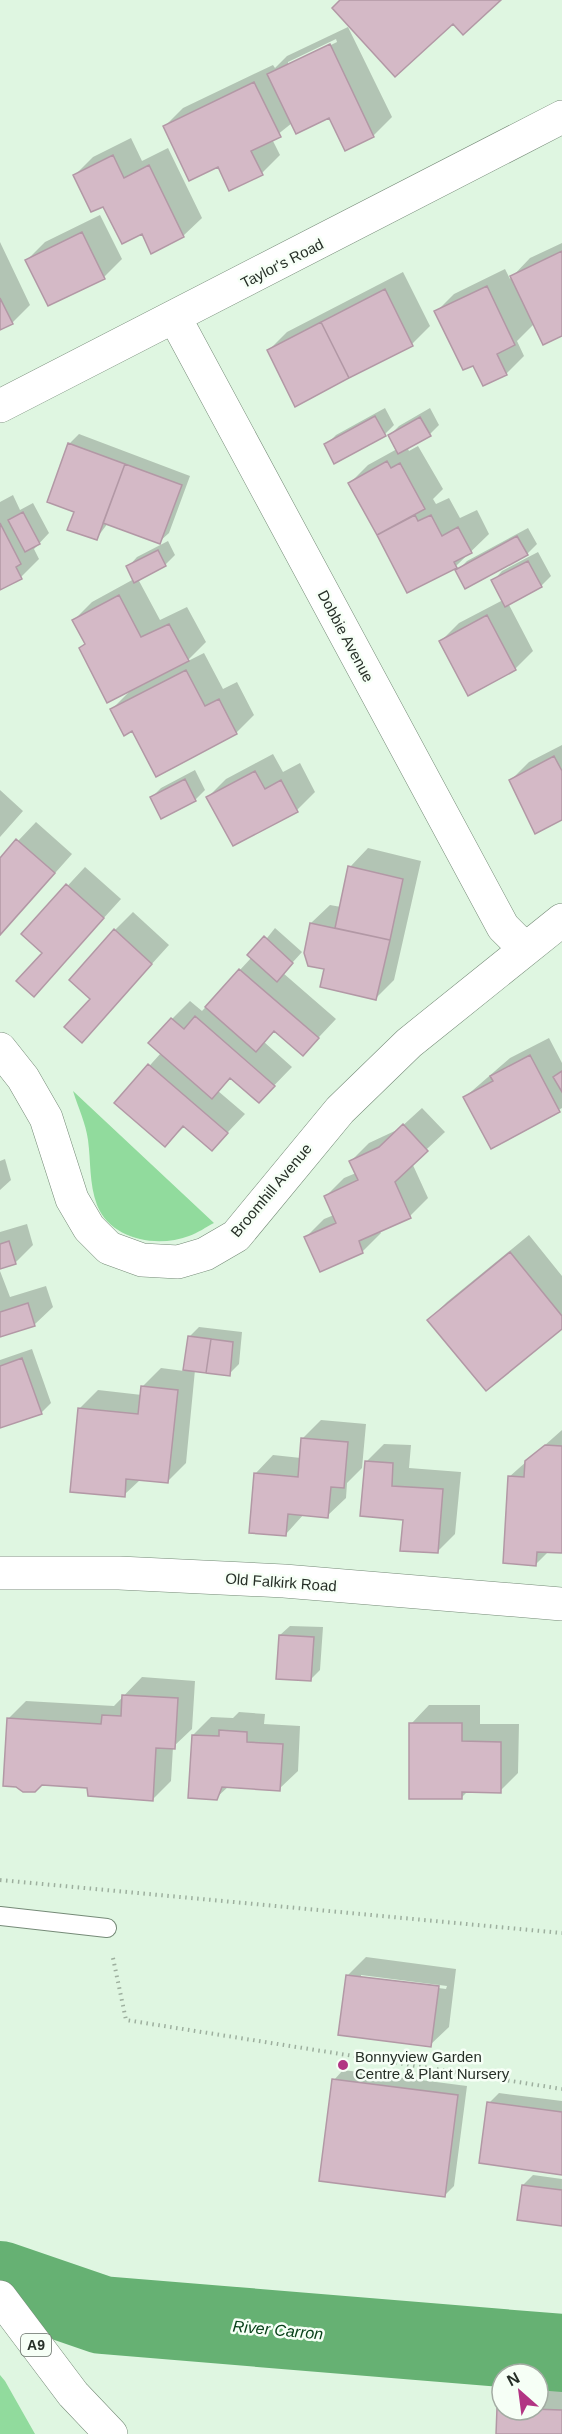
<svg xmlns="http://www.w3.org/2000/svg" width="562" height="2434" viewBox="0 0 562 2434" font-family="Arial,sans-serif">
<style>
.green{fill:#91db9d}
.shadow{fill:#0003;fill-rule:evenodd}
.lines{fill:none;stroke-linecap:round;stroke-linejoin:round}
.river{stroke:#66b173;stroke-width:78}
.building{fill:#d4b9c6;stroke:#b298a5;stroke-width:1.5}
.service-casing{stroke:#758a77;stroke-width:20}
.minor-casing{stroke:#758a77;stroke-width:34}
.primary-casing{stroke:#758a77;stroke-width:34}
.path{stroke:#9daf9e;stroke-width:4;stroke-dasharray:1.5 4.5;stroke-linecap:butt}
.service{stroke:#fff;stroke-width:18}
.minor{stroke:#fff;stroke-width:33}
.primary{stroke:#fff;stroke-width:33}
.poi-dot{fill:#b23483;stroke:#f6fff6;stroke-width:2}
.labels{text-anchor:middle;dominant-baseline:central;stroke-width:5;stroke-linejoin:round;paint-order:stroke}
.shield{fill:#f6fff6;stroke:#646d65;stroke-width:1.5}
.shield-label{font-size:14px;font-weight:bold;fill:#262f27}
.street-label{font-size:15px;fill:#262f27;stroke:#f6fff6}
.poi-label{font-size:15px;fill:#262f27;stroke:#f6fff6;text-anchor:start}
.water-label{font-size:16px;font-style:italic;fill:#084119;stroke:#f6fff6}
</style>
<rect width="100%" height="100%" fill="#dff6e1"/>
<path class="green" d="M73 1091 214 1223C206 1227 198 1233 189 1236 157 1248 111 1240 97 1205 89 1183 91 1162 88 1140 86 1124 78 1107 73 1091Z
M0 2375 5 2381 35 2434H0Z"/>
<path class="shadow" d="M348 27 392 117 373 136 346 149 330 116 292 123 272 139 280 155 262 173 219 165 165 126 183 108 273 65 275 68 287 56ZM336 39 337 42 288 66V62Z
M131 138 142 161 168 148 202 218 183 236 152 252 142 232 104 205 75 175 93 157Z
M100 215 122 259 104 277 27 260 45 242Z
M0 242 30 305 12 323 0 329Z
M562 243V334L534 324 517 341 524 356 506 374 473 364 436 312 454 294 505 269 510 279 530 258Z
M403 272 430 326 412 344 296 405 269 350 287 332Z
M385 408 394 425 385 434 326 445 336 435Z
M430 408 439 425 430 434 407 447 409 451 418 446 443 489 433 499 436 504 449 498 460 518 477 510 489 534 456 566 408 591 350 483 368 465 397 449 390 435 399 426Z
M79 434 190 476 169 533 159 542 108 523 96 539 76 511 69 444Z
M13 495 20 510 33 503 49 533 34 549 39 559 21 577 0 588V502Z
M528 528 537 544 527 554 457 571 467 561Z
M168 541 175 555 165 565 138 579 160 620 187 607 206 642 186 662 204 653 223 689 237 682 254 715 236 733 133 729 112 709 132 689 81 648 86 643 74 620 92 602 134 579 128 567 137 557Z
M538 552 551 576 541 586 508 603 533 651 515 669 441 641 459 623 503 600 493 581 502 571Z
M562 745V818L511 780 529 762Z
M273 754 283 772 300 763 315 792 297 810 233 844 208 797 226 779Z
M195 770 205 790 195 800 151 798 161 788Z
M0 790 23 811 0 837Z
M36 822 72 854 0 935V860Z
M368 848 421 861 394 980 376 998 326 968 311 923 330 905 341 907 350 867Z
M85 867 121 899 34 995 44 953 23 934Z
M133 912 169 945 82 1041 92 998 115 930Z
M275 928 302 952 283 973 336 1019 303 1054 276 1030 264 1042 292 1067 259 1101 232 1077 218 1091 245 1114 212 1149 185 1126 165 1145 116 1103 161 1053 172 1019 190 1001 202 1011 252 957Z
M549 1038 562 1063V1108L491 1147 465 1097 510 1058Z
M422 1108 445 1132 412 1163 428 1198 410 1216 379 1230 381 1233 363 1251 321 1270 306 1237 324 1219 334 1215 326 1196 344 1178 356 1173 351 1161 369 1143 399 1129Z
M5 1159 11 1180 0 1190V1161Z
M27 1224 33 1245 15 1263 0 1267V1232Z
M529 1235 562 1276V1327L429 1320 447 1302Z
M0 1271 10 1297 46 1286 53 1307 34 1325 0 1335Z
M199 1327 242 1332 239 1364 229 1374 195 1370 186 1463 168 1481 141 1479 124 1495 80 1408 98 1390 142 1395V1387L161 1368 184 1371 189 1337Z
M32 1349 51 1403 41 1413 0 1427V1360Z
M321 1420 366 1424 362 1468 347 1483 346 1498 327 1516 304 1514 286 1534 255 1474 273 1455 301 1458 303 1438Z
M562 1430V1552L549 1551 536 1564 509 1477Z
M384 1444 411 1445 409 1468 461 1472 455 1534 437 1552 404 1519 366 1462Z
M290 1626 323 1627 320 1670 310 1680 280 1635Z
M142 1677 195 1681 192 1729 173 1747 171 1781 153 1799 88 1787 8 1719 26 1701 114 1706Z
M429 1705H480V1724H519L518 1773 500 1791 469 1790 461 1798 411 1724Z
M239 1712 265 1714 264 1724 300 1726 298 1771 279 1789 229 1786 216 1798 193 1735 211 1717 233 1718Z
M366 1957 456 1969 449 2027 430 2045 348 1975ZM361 1975 447 1986 446 1989 361 1978Z
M343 2070 467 2086 454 2186 444 2196 334 2080Z
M499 2093 562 2101V2173L489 2103Z
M533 2175 562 2179V2224L523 2185Z
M538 2386 562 2387V2434H498V2409L502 2405V2410H538Z"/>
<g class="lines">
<path class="river" d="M0 2280 102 2315 562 2353"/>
</g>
<path class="building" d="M340 0H501L463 35 453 24 395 77 332 8Z
M330 44 374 137 345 151 329 118 296 134 267 74Z
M254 82 281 137 251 151 263 175 229 191 218 167 189 181 163 126Z
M113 155 124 178 149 165 184 237 151 254 142 234 122 244 103 207 91 212 73 175Z
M82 232 105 279 48 306 25 260Z
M562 251V336L543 345 510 276Z
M487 286 515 345 497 354 507 375 483 386 473 366 463 370 434 311Z
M385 289 413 346 349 378 321 322Z
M0 298 13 324 0 330Z
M321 322 349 378 295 407 267 350Z
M375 416 386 436 334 464 324 444Z
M420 417 431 436 398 454 388 435Z
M68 443 125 464 97 540 67 530 74 512 47 502Z
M387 461 391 468 400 463 425 509 377 535 348 483Z
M125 464 182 485 160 544 103 523Z
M23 512 40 544 25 552 8 520Z
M415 515 418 521 431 515 442 536 458 527 472 553 454 562 457 568 407 593 377 535Z
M0 523 21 564 16 567 22 579 0 590Z
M517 536 528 555 465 589 455 570Z
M158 550 166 566 134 583 126 566Z
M528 561 542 587 505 607 491 580Z
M119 595 141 637 169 624 189 661 107 703 79 648 85 644 72 620Z
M487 615 516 670 468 696 439 641Z
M186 670 205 706 219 699 237 734 156 777 132 731 124 736 110 709Z
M554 756 562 771V820L535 834 509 780Z
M255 771 265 789 281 780 298 812 233 846 206 797Z
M185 779 196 801 161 819 150 797Z
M16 839 55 873 0 935V858Z
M348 866 403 879 390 940 335 928Z
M66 884 104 918 34 997 16 981 42 953 21 934Z
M310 923 390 940 376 1000 320 987 324 969 308 966 304 953Z
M114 929 152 964 82 1043 64 1027 90 999 69 980Z
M264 936 293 963 277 982 247 955Z
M239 969 319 1038 303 1056 274 1031 256 1052 205 1007Z
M195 1016 275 1086 259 1103 230 1078 212 1099 148 1043 171 1018 184 1029Z
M530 1055 560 1112 491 1149 463 1097 493 1081 490 1076Z
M148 1064 228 1133 212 1151 183 1126 165 1147 114 1103Z
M562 1071V1092L553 1077Z
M403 1124 428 1151 395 1182 411 1218 359 1241 363 1253 320 1272 304 1237 336 1223 324 1196 358 1180 349 1161 379 1147Z
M9 1241 16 1264 0 1269V1244Z
M510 1252 562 1316V1329L486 1391 427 1320Z
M28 1303 35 1326 0 1337V1312Z
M188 1336 211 1339 206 1373 183 1370Z
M211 1339 233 1342 230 1376 206 1373Z
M22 1358 42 1414 0 1428V1366Z
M141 1386 178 1390 168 1483 126 1479 125 1497 70 1492 78 1408 138 1414Z
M301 1438 348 1442 344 1488 331 1487 328 1518 288 1514 286 1536 249 1533 254 1473 298 1477Z
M545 1445 562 1446V1553L537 1552 536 1566 503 1563 508 1476 524 1477 525 1461Z
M365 1461 393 1463 392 1486 443 1489 438 1553 400 1551 403 1520 360 1516Z
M279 1635 314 1637 311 1681 276 1679Z
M122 1695 178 1698 175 1749 156 1748 153 1801 88 1796 87 1788 42 1785 35 1792H23L16 1787 3 1786 7 1718 101 1724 102 1715 121 1716Z
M409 1723H462V1741L501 1742V1793L462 1792V1799H409Z
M219 1730 247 1732V1742L283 1744 280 1791 222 1787 217 1800 188 1798 192 1735 219 1736Z
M346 1975 439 1986 431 2047 338 2035Z
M332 2079 458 2095 445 2197 319 2181Z
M487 2102 562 2112V2175L479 2163Z
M522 2185 562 2190V2226L517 2220Z
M497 2408 562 2410V2434H496Z"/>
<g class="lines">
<defs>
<path id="service" d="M0 1916 107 1928"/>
<path id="minor" d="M175 318 503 927 525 949
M0 406 562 117
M0 1049 23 1078 46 1118 72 1199 89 1228 109 1248 142 1260 178 1262 205 1254 236 1236 340 1110 409 1043 562 920
M0 1573H119L284 1581 562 1604"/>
<path id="primary" d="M0 2297 73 2394 111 2434"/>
</defs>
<use href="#service" class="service-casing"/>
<use href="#minor" class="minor-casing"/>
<use href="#primary" class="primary-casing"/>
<path class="path" d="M0 1880 562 1933
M113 1958 126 2020 562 2089"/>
<use href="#service" class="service"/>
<use href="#minor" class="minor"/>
<use href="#primary" class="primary"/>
</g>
<circle class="poi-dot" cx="343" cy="2065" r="6"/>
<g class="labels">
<rect class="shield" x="21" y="2334" width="30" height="22" rx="4.5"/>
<g class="shield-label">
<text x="36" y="2345">A9</text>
</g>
<g class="street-label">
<text transform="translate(282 263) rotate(-27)">Taylor's Road</text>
<text transform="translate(346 636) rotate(62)">Dobbie Avenue</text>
<text transform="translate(271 1190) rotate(-50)">Broomhill Avenue</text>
<text transform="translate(281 1582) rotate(4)">Old Falkirk Road</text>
</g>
<g class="poi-label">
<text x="355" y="2056">Bonnyview Garden<tspan x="355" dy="17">Centre &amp; Plant Nursery</tspan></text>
</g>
<g class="water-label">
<text transform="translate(278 2330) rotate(5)">River Carron</text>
</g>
</g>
<g transform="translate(520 2392) rotate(332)"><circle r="28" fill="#f6fff6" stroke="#a3aca3" stroke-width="1.5"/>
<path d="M0-4.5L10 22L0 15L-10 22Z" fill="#b23483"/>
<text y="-9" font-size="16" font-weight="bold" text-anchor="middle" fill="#262f27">N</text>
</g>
</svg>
